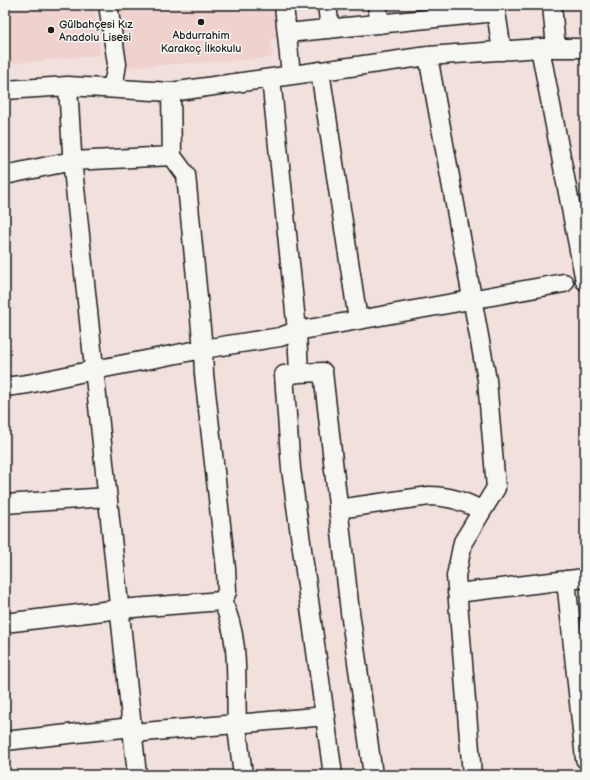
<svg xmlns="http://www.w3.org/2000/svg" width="590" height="780" viewBox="0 0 590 780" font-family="'Balsamiq Sans',sans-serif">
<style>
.built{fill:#efd1ce}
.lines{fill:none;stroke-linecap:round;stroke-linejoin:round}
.minor-casing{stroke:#1c1c1c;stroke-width:21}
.minor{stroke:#f6f6f2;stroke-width:18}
.poi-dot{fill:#1c1c1c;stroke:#f6f6f2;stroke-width:1.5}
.labels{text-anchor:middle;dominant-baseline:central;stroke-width:3;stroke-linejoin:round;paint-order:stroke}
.poi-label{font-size:11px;fill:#1c1c1c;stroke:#f6f6f2;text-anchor:start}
</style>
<rect width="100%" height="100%" fill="#f2e0dd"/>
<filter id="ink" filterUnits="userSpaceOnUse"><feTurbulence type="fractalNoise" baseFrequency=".025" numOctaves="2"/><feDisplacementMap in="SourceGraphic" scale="8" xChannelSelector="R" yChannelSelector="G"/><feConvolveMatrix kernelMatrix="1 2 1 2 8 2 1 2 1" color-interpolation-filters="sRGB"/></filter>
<g filter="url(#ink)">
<path class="built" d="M5 5H94L100 55 5 64Z
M117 5H281L286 38 271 39 272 58 125 67Z"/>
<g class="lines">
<defs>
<path id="minor" d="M108 5 117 64 115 76 111 88
M284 5 291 75
M327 5 330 29
M377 5 380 24
M495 5 502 51
M552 5 556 48
M287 33 496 12
M540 48 585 281
M428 56 487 380 496 488 463 542 456 576 472 775
M320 71 358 320
M68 86 73 169 137 775
M5 90 68 86 171 92 428 56 540 48H585
M5 175 72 161 172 156
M299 373 284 375 291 469 333 775
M5 387 28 384 94 370 203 349 280 337 297 331 271 78
M5 504 107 497
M338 509 429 496C449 496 465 501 482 511
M566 580 585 759
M457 593 585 578
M222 601C241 638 235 682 237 723 238 740 241 758 243 775
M5 623 120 609 222 601 227 592 226 569 204 374 203 349 186 175 172 156 171 92
M133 733 326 716
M5 741 132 727
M373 775 350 612 323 372 299 373 297 331 564 283"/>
</defs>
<use href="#minor" class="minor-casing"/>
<use href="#minor" class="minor"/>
</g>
</g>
<g class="poi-dot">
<circle cx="201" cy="22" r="4"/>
<circle cx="51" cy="30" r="4"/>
</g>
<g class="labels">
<g class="poi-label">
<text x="59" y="24">Gülbahçesi Kız<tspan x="59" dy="13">Anadolu Lisesi</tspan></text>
<text x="201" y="35" text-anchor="middle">Abdurrahim<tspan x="201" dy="13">Karakoç İlkokulu</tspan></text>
</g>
</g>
<rect width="590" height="780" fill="none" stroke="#f6f6f2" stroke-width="20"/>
<rect x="10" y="10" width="570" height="760" fill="none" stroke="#1c1c1c" stroke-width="1.5" filter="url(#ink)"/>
</svg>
